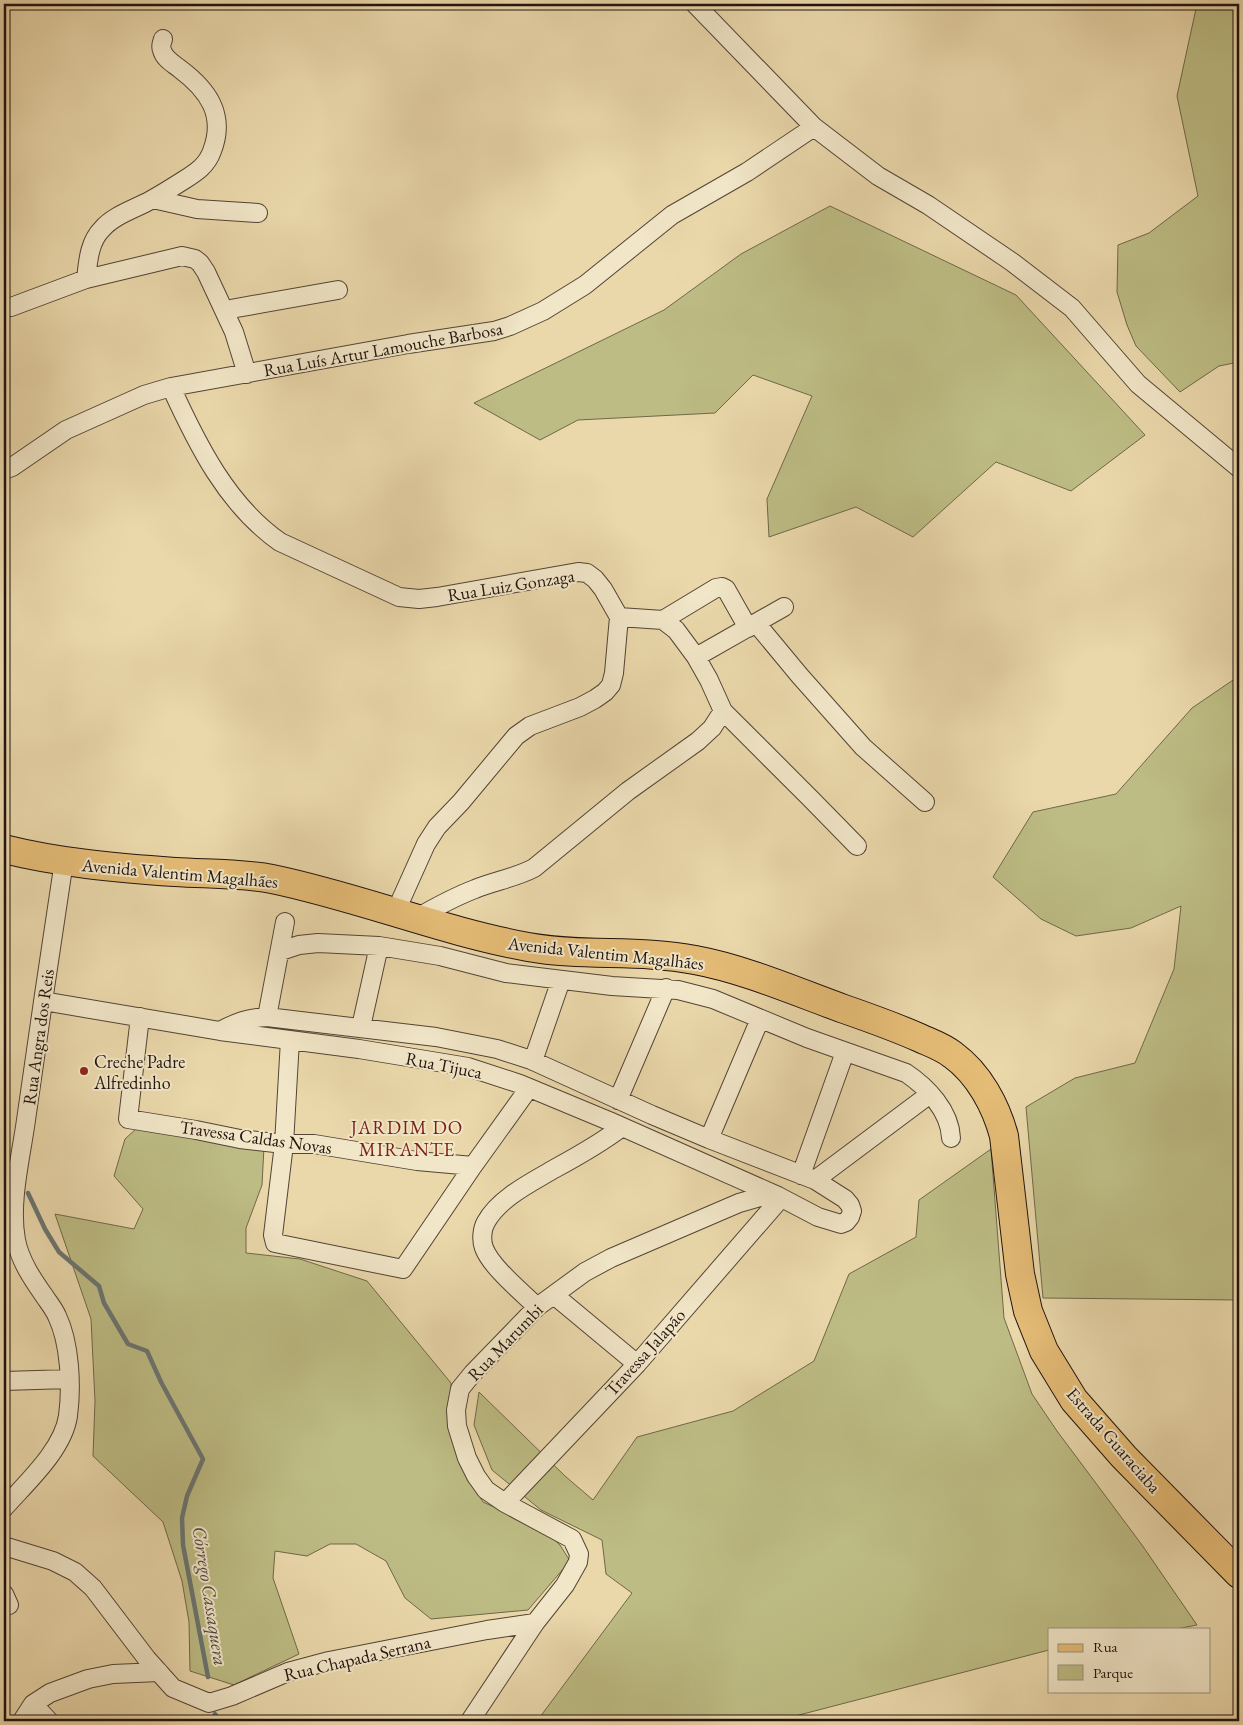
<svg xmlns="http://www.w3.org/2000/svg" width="1243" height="1725" viewBox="0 0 1243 1725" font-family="'EB Garamond',serif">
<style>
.green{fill:#bdbc84;stroke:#6f6849}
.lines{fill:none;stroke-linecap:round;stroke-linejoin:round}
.stream{stroke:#6b7572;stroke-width:4.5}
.minor-casing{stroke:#534435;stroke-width:20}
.primary-casing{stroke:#21130e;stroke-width:30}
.minor{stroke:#f1e6c8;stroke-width:18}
.primary{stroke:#e5bc76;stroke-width:28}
.poi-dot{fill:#8f2418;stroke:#f1e6c8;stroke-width:2}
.labels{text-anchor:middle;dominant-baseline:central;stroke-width:4;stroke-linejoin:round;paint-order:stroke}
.street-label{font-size:18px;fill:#21130e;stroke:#f1e6c8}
.poi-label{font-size:18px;fill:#21130e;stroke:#f1e6c8;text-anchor:start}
.neighbourhood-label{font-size:19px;letter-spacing:1px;fill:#7a1f14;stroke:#f1e6c8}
.water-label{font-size:19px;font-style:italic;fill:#4c4c48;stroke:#f1e6c8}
</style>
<rect width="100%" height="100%" fill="#ead8ab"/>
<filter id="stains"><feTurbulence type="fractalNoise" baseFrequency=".004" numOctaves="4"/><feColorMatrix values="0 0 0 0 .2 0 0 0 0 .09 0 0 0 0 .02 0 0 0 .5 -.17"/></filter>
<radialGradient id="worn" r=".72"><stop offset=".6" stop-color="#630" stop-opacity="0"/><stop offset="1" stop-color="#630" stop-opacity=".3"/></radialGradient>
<path class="green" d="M1197 4H1239V362L1219 366 1180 392 1136 346 1127 325 1117 292 1118 245 1149 233 1198 196 1177 96Z
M830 206 1016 295 1145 435 1071 491 996 462 913 537 856 507 769 537 767 499 812 396 753 375 715 413 578 420 540 440 474 403 664 310 741 254Z
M1239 676V1300L1043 1298 1026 1107 1075 1078 1135 1063 1174 969 1181 906 1131 928 1076 936 1041 919 993 877 1033 812 1116 794 1192 708Z
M136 1129 264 1147 262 1185 246 1228V1253L300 1259 367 1281 451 1383 455 1444 463 1470 483 1502 544 1530 560 1545 570 1561 528 1610 431 1619 405 1598 386 1561 356 1544H330L307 1556 275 1551 273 1578 299 1654 234 1685 190 1671 189 1622 182 1581 163 1522 93 1456 95 1401 91 1319 55 1214 134 1229 143 1209 114 1176 125 1139Z
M991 1149 1004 1318 1032 1394 1057 1431 1142 1545 1197 1625 1176 1629H1049V1650L776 1721H537L632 1593 606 1574 602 1540 541 1510 492 1470 474 1425 479 1392 565 1476 593 1500 637 1437 733 1411 814 1361 849 1274 916 1237 919 1200Z"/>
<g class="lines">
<path class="stream" d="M4 1115 5 1120
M28 1193 45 1229 59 1252 99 1286 104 1303 128 1344 147 1351 161 1382 203 1459 187 1496 182 1518 183 1545 208 1677
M215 1714 220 1721"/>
<defs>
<path id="minor" d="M695 4 814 127 878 176 928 205 1012 262 1072 308 1138 384 1239 468
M153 199 197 209 258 213
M86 279C88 262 89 242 102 229 114 215 135 209 151 200 162 194 173 187 184 180 197 172 207 165 212 151 226 115 208 90 180 69 174 64 164 59 162 50 160 46 162 43 163 39
M11 307 86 279 182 256 195 259 200 263 206 272 234 332 247 374
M225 310 338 290
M171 387C197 444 227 505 280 542L399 597 419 599 437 597 578 572 587 573 595 579 603 589 619 617 614 673 611 685 605 692 595 699 580 707 530 726 516 736 461 802 437 827 426 844 395 913
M4 470 12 467 66 430 144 395 171 387 408 344 494 331 510 326 543 311 585 285 672 215 747 172 814 127
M619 617 663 620 676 630 696 657 709 680 723 711 811 799 857 846
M663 620 716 588 722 587 726 589 748 628
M756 623 800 676 863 747 925 802
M696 657 784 607
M415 919C434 908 454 897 475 889 494 881 515 878 534 868L628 791 698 741 712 728 723 711
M281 951 299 945 318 943 379 946 440 956 506 973 612 986 678 990 713 999 807 1038 906 1073C927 1087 950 1111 951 1138
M43 1001 220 1031 359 1049 468 1067 520 1084 609 1121 778 1196 818 1217 841 1224 846 1222 850 1217 852 1211 850 1205 845 1199 815 1180 709 1139 652 1115 531 1060 497 1049 436 1037 267 1017C247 1018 237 1022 220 1031
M140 1017 128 1119 196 1130 240 1139 284 1144H314L417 1161 473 1166
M267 1017 285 922
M361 1027 379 946
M290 1040 284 1144 273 1235 275 1243 403 1269 473 1166 529 1088
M533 1061 561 980
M618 1100 666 988
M709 1139 760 1019
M801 1175 845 1052
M815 1180 930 1094
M554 1295 637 1364
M537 1307C522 1292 491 1267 484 1248 481 1240 482 1229 486 1222 499 1198 532 1182 554 1169 578 1156 601 1143 622 1127
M4 1381 69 1379
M505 1503 637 1364 781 1198
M4 1508C26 1483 63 1450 68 1416 72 1386 70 1343 57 1316 54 1309 49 1303 45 1297 33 1280 20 1261 16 1240 9 1203 21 1157 26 1120 38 1033 51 948 64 861
M4 1546 53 1561 75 1572 93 1588 147 1659 173 1688 209 1703 232 1696 288 1672 329 1661 487 1630 535 1623
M4 1594 9 1605
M33 1704 49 1721
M22 1721 33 1704 50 1693 88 1679 113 1674 159 1672
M470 1721 535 1623 565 1585 578 1562 579 1554 572 1539 505 1503 486 1490 476 1476 467 1458 457 1426 456 1410 460 1389 473 1373 537 1307 585 1272 611 1258 739 1203 771 1194"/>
<path id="primary" d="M4 849C60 863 117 868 175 872 207 874 241 873 272 879 359 897 441 931 528 947 583 957 640 949 695 960 744 969 797 992 844 1009 870 1018 895 1027 920 1038 931 1043 943 1047 953 1055 979 1074 996 1106 1004 1136L1020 1274 1028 1311 1044 1351 1074 1400 1124 1457 1239 1574"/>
</defs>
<use href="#minor" class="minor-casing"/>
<use href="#primary" class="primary-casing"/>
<use href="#minor" class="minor"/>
<use href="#primary" class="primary"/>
</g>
<circle class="poi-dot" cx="84" cy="1071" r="5"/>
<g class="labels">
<g class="street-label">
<text transform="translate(383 349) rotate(-10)">Rua Luís Artur Lamouche Barbosa</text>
<text transform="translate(511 585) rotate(-9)">Rua Luiz Gonzaga</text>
<text transform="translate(180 873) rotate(5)">Avenida Valentim Magalhães</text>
<text transform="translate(606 953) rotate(6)">Avenida Valentim Magalhães</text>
<text transform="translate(38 1037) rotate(-82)">Rua Angra dos Reis</text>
<text transform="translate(444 1065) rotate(11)">Rua Tijuca</text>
<text transform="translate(256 1137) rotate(8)">Travessa Caldas Novas</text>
<text transform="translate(505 1342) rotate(-46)">Rua Marumbi</text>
<text transform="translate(645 1352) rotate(-48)">Travessa Jalapão</text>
<text transform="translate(1114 1440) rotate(49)">Estrada Guaraciaba</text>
<text transform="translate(357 1658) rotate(-13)">Rua Chapada Serrana</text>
</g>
<g class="poi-label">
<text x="94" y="1061">Creche Padre<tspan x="94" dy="21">Alfredinho</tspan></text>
</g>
<g class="neighbourhood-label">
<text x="407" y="1127">JARDIM DO<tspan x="407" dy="22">MIRANTE</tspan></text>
</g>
<g class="water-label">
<text transform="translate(210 1596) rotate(81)">Córrego Cassaquera</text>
</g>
</g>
<rect width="1243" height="1725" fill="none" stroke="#ead8ab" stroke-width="20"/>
<rect x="5" y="5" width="1233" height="1715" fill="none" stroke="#21130e" stroke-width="2.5"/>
<rect x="10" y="10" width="1223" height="1705" fill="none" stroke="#21130e"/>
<rect x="1048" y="1628" width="162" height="65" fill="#f1e6c8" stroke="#9e927e"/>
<rect x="1058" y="1644" width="25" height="8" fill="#e5bc76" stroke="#9e927e"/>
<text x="1093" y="1652" font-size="15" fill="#21130e">Rua</text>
<rect x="1058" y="1665" width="25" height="15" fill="#bdbc84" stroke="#9e927e"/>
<text x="1093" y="1678" font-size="15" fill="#21130e">Parque</text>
<rect width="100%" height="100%" filter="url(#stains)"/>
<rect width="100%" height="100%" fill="url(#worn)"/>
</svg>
